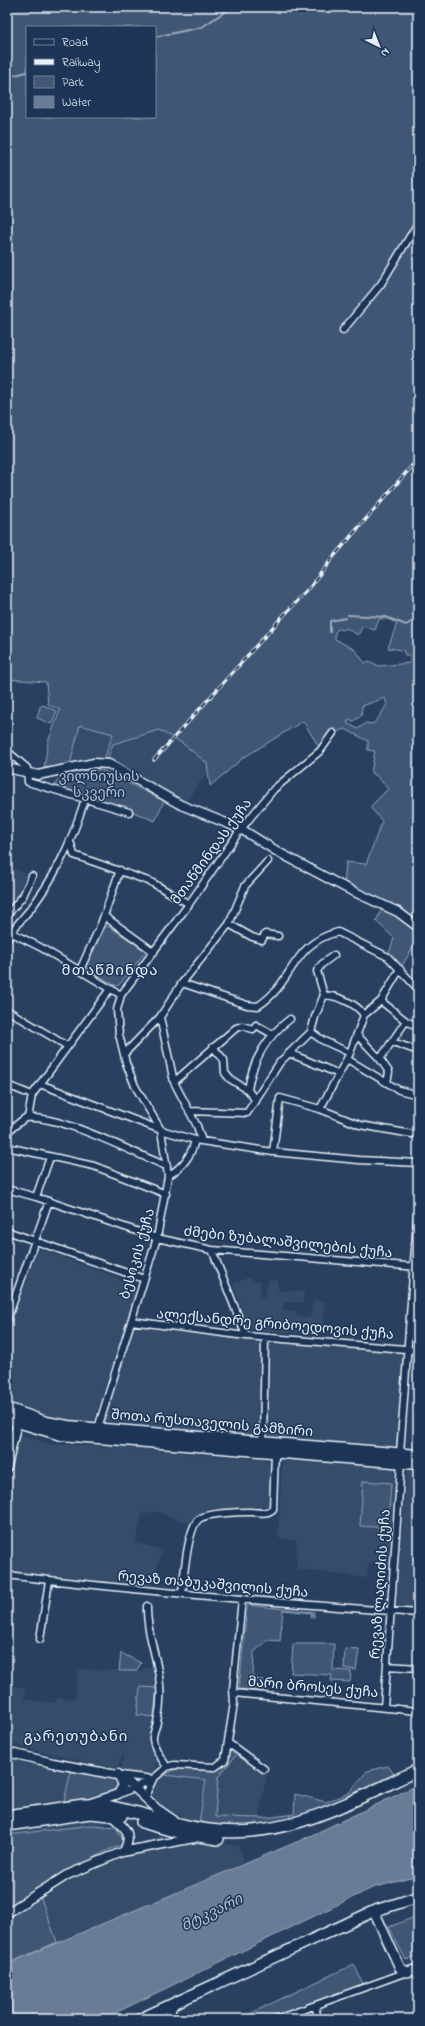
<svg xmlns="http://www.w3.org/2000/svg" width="425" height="2026" viewBox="0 0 425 2026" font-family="'Indie Flower','Noto Sans Georgian',sans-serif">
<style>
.built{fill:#364d6b}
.green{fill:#415774;stroke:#94a4b6;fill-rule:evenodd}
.water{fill:#6b7c95;stroke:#9dabbd}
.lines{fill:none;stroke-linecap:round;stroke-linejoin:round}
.stream{stroke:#9dabbd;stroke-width:2}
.minor-casing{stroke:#e8f1f8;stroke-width:9}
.tertiary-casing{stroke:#e8f1f8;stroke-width:11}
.secondary-casing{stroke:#e8f1f8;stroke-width:12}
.primary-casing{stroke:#e8f1f8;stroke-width:13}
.trunk-casing{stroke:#e8f1f8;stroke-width:14}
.minor{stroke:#1d3557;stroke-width:6}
.tertiary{stroke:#1d3557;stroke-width:8}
.secondary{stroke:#1d3557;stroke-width:9}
.primary{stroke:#1d3557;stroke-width:10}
.trunk{stroke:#1d3557;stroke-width:11}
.rail-casing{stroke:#e8f1f8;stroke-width:3.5}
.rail{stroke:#1d3557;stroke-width:2;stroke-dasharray:6;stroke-linecap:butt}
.labels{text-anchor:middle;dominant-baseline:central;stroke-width:3;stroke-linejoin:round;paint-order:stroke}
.park-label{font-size:14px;fill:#b6c3d0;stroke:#1d3557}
.street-label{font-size:14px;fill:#e8f1f8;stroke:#1d3557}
.neighbourhood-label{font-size:15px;letter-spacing:1px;fill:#e8f1f8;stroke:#1d3557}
.water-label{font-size:15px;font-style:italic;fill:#b6c2d0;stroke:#1d3557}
</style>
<rect width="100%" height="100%" fill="#294061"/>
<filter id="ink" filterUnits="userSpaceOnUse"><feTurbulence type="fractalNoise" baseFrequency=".025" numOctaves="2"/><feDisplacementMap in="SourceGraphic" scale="8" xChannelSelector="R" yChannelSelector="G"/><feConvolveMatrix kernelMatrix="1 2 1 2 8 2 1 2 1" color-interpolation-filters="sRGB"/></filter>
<g filter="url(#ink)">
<path class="built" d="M80 725 113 734 103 762 70 764Z
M159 730 182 743 207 763 208 772 185 802 129 768 107 763 113 744Z
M7 867 32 876 7 915Z
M41 1249 132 1284 136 1291 93 1424 59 1420 7 1403V1333L37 1252Z
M250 1277 252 1282H260V1297L265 1296 269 1280H278V1290L304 1292 303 1303 284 1302 283 1310 297 1311V1316L310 1318 312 1304 314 1300 325 1302 322 1335 249 1329 233 1284Z
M7 1284 17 1287 7 1313Z
M133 1327 261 1342 259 1433 256 1436 107 1421 104 1417 131 1328Z
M270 1341 402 1353 404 1355 397 1444 395 1448 273 1438 268 1436V1342Z
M23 1435 48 1444 122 1447 274 1461 272 1507 267 1511 212 1513 192 1525 158 1512 142 1514 136 1543 162 1550 152 1586 7 1571V1494L17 1441Z
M282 1460 395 1468 389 1564 369 1563 367 1578 297 1569 296 1540 278 1538Z
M414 1468H418V1609L399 1608 396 1602 407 1472Z
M152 1667 155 1672 158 1683V1703L154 1728 147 1740 160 1757 152 1774 148 1777 121 1770 124 1752 116 1769 7 1743V1684L26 1689 24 1699 54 1703 58 1698 75 1699 78 1669 136 1671Z
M237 1754 263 1771 268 1772 262 1797 260 1819 215 1817 218 1777Z
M7 1758 71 1771 64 1801 7 1811Z
M164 1775 206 1780 199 1823 154 1805 148 1798 156 1779Z
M84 1820H105V1831L7 1846V1831Z
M162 1836 239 1846 244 1864 57 1942 40 1896 131 1845Z"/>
<path class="green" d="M7 7H418V939L400 969 388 957 394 938 376 921 382 909 344 887 346 862 366 864 382 821 370 807 388 789 377 776 371 773 375 751 368 750V741L345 729 333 733 319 747 303 721 243 758 210 786 207 763 182 743 159 730 113 744 107 760 103 762 113 734 80 725 70 764 44 768 48 742 60 710 48 704 46 682 7 679ZM27 27H155V117H27ZM379 619H387L397 623 388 648 403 650 405 655H410V663L379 666 369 661 365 663 355 650 335 639V632L338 629 344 630 346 628 358 635 363 626 375 630ZM385 698 387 705 379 717 373 724 366 723 358 729 347 723 349 719 353 721 361 716 362 706Z
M43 705 57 711 51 724 37 718 40 707Z
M92 768 104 771 164 801 155 821 121 807 54 787 60 776Z
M106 926 110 927 146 951 119 985 116 986 84 967Z
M363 1481 391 1483 388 1528 360 1526Z
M247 1605 314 1612V1617L311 1618 312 1613 283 1610 280 1641 268 1640 254 1652 253 1679 263 1680 262 1691 239 1689Z
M293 1644H334L333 1670 351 1671 350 1682 331 1681 332 1675 291 1673Z
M345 1649 359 1650 356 1670 344 1668Z
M121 1653 141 1663 136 1671H119Z
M140 1687 157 1688 154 1717 137 1715Z
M229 1748 237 1754 218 1777 215 1817 265 1818 294 1814 295 1794 326 1802 349 1793 367 1771 388 1766 396 1777C345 1799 290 1832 232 1828 221 1827 210 1825 199 1823L206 1780 164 1775 180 1767H220Z
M71 1771 116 1777 118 1778 119 1788 111 1796 64 1801Z
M92 1825 116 1827 125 1844C96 1851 65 1879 40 1896L57 1942 7 1964V1835Z
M415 1917 418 1930V1955L406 1960 389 1927Z
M354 1964 364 1986 268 2019H239Z"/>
<path class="water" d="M418 1785V1876L372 1888 103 2019H7V1964L299 1841Z"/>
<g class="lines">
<path class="stream" d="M155 37 202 27 232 7
M7 77 27 72
M348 615 386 617 406 625 411 622 418 625
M330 632V621L346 618"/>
<defs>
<path id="minor" d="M343 330 381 284 418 223
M7 751 27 768 28 782 129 812
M71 844 74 855 151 882 189 904
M7 915 23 896 32 876
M104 916 154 952
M229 924 252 937 262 940 265 934 278 936
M8 931 40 947 121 995
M7 940C14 925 28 914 37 900 60 868 73 837 85 799
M80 970 101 924 120 870
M182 983 247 1005 258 1006C295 982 290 944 338 932L388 957 418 989
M324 995C338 996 356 1003 364 1015
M381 1001 406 1021 418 1027
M7 1010 67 1046
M364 1015 381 1001 400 969
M311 1032 322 1040 350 1053
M358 1036 380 1059 389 1072 387 1083
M393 1042 418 1051
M213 1047 224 1060 225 1073 230 1079 248 1090 256 1101
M289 1053 339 1074
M124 1054 160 1017
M347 1059 399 1090 418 1095
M380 1059 406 1021
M174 1082 236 1028 242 1026 253 1029 256 1025 272 1034
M40 1084 161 1130 195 1140 273 1152 359 1160 418 1163
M7 1085 32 1095
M248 1090C252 1061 267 1036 290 1019
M320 1109 350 1053 364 1015
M189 1111 247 1113 280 1062 311 1032 315 1017 324 995 317 971 322 964 334 955
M28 1118 32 1095 110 989
M7 1132 25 1118C63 1115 130 1152 167 1166
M202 1141 197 1126 174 1082 160 1017 182 983 229 924 245 886 268 861
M7 1147 94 1166 166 1194
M273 1152 280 1098 320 1109 360 1125 418 1135
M168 1176C182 1167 191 1157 195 1140
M7 1189 36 1197 157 1238 212 1250 418 1267
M36 1197 50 1157
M7 1231 144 1279
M212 1250 246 1336
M7 1320 49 1201
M131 1321 246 1336 418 1350
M98 1428 157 1238 168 1176 161 1130 135 1086 126 1063 119 1034 117 1010 121 995 189 904 241 829 274 789 320 751 333 733
M263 1442 265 1338
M400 1453 418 1206
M7 1575C143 1592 281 1603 418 1613
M182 1593C184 1578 187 1528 199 1519 207 1513 239 1512 250 1512 258 1512 267 1515 273 1509L275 1453
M147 1606C146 1633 158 1658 160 1685 161 1697 160 1710 157 1722 156 1729 152 1733 153 1740 154 1749 162 1759 167 1767
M40 1639 49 1581
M387 1666 418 1668
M234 1693 418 1711
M384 1707 401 1463
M228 1743 264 1769
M121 1775 153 1779
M116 1796 153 1779 167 1767 174 1765 215 1767 225 1760 234 1703 233 1689 242 1599
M147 1800V1792L153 1779
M316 2006 317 2019
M277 2019 407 1972"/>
<path id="tertiary" d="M7 768 38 775 94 763 109 764 181 805 241 829 278 852 344 887 398 912 418 927
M7 1467 17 1422
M7 1752 53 1763 122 1776 156 1808 175 1821
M91 1803 118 1794 123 1785 118 1774
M109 1814C123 1826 134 1832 124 1851
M7 1913 67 1875 122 1852 194 1838
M168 2019 173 2005"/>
<path id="secondary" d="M374 1911 400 1968 407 1972 418 1969"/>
<path id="primary" d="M7 1408 46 1422 68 1426 418 1455
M7 1419 61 1435 418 1464
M140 2019 374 1911 418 1897"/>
<path id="trunk" d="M7 1816 84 1805H99C137 1810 171 1825 209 1830 285 1841 351 1801 418 1770
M142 1822 181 1833 218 1839
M7 1825 90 1813 121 1816"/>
</defs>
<use href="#minor" class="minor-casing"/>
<use href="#tertiary" class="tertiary-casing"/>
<use href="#secondary" class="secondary-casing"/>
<use href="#primary" class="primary-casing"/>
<use href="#trunk" class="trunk-casing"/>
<use href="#minor" class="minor"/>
<use href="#tertiary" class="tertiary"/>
<use href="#secondary" class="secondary"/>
<use href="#primary" class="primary"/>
<use href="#trunk" class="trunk"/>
<defs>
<path id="rail" d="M154 760 283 616 308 590 334 556 418 459"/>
</defs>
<use href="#rail" class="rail-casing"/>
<use href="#rail" class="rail"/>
</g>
</g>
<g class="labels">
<g class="park-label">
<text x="99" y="777">ვილნიუსის<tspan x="99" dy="16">სკვერი</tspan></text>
</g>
<g class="street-label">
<text transform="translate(212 852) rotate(-54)">მთაწმინდას ქუჩა</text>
<text transform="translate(288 1243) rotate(6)">ძმები ზუბალაშვილების ქუჩა</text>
<text transform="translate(138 1254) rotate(-74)">ბესიკის ქუჩა</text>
<text transform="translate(275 1325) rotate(5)">ალექსანდრე გრიბოედოვის ქუჩა</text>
<text transform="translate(212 1424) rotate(5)">შოთა რუსთაველის გამზირი</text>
<text transform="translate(381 1584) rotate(-86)">რევაზ ლაღიძის ქუჩა</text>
<text transform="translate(213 1585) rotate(5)">რევაზ თაბუკაშვილის ქუჩა</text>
<text transform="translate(313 1688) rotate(5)">მარი ბროსეს ქუჩა</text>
</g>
<g class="neighbourhood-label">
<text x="110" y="971">მთაწმინდა</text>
<text x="76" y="1737">გარეთუბანი</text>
</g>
<g class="water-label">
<text transform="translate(212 1913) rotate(-26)">მტკვარი</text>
</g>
</g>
<rect width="425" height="2026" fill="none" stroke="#1d3557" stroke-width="24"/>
<rect x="12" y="12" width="401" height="2002" fill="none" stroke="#e8f1f8" stroke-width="1.5" filter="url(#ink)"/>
<rect x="26" y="26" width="130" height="92" fill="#1d3557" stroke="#6e8097"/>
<rect x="34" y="39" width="20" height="6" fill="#1d3557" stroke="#6e8097"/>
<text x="62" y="46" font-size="12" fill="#e8f1f8">Road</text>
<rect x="34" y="59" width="20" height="6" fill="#e8f1f8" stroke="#6e8097"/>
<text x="62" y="66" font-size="12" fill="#e8f1f8">Railway</text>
<rect x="34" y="76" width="20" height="12" fill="#415774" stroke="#6e8097"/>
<text x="62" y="86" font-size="12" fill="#e8f1f8">Park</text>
<rect x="34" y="96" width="20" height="12" fill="#6b7c95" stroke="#6e8097"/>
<text x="62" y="106" font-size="12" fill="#e8f1f8">Water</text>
<g transform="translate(379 46) rotate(137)" stroke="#1d3557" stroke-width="3" paint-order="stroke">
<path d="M0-3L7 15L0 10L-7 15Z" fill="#e8f1f8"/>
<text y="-6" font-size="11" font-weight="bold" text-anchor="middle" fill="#e8f1f8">N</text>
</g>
</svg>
